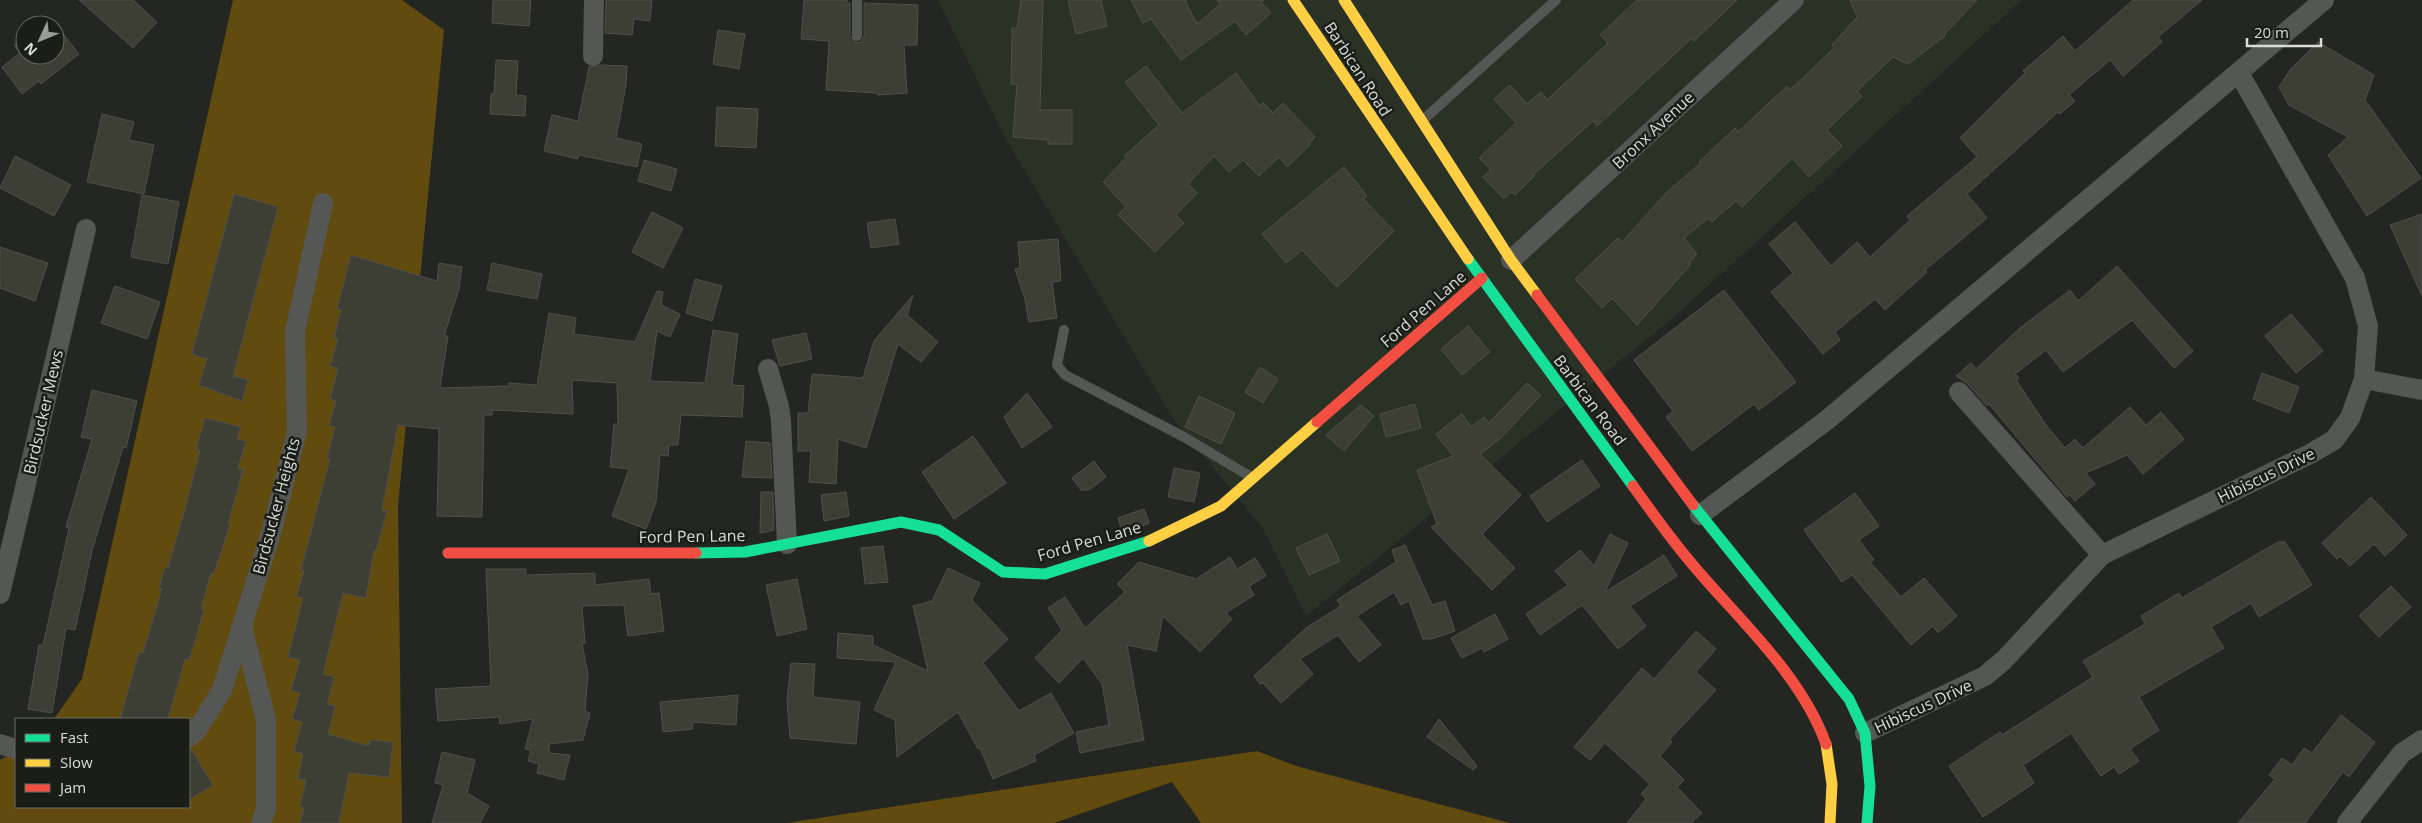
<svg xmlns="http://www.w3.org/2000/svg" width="2422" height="823" viewBox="0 0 2422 823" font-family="'Open Sans',sans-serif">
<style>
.built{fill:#2a3125}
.forest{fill:#614b0f}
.building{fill:#3d3e34;stroke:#4f504d}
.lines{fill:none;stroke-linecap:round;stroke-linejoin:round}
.lane{stroke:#555754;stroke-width:10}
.street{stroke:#555754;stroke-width:20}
.fast{stroke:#16e098;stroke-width:11}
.slow{stroke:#ffcf43;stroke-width:11}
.jam{stroke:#f24e42;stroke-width:11}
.labels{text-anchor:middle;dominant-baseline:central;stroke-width:5;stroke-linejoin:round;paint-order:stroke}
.street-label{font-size:16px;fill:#d9dcd8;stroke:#1a1e17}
</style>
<rect width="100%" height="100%" fill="#242622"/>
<path class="built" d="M938 0H2022L1673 318 1306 616 1264 530 1172 417 1005 138Z"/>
<path class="forest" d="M233 0H402L444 30 398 506 402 823H0V760L16 750V807H189V719H54L82 679Z
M1257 751 1296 766 1510 823H1201L1172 782 1054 823H786Z"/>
<path class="building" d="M79 0H133L157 22 133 48Z
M493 0H531L529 26 492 23Z
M606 0H652L650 21 634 19 632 35 605 33Z
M804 0H847V3H850V36L857 43 861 42 864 36V3L918 5 917 45H904L907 93 878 95 877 93 826 90 829 41 801 39Z
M1021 0H1043L1040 110H1072V144H1048V140L1013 137 1017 84H1011L1012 28H1017Z
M1068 0H1101L1107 26 1076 34Z
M1131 0H1187L1185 1 1197 24 1220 4 1217 0H1264L1261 2 1271 13 1246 35 1235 21 1181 60 1151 19 1143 23Z
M1637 0H1737L1694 41 1692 38 1597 126 1593 121 1533 175 1534 176 1515 195 1512 192 1504 199 1483 177 1491 170 1479 158 1516 123 1494 99 1510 85 1527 104 1541 92 1547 100 1608 43 1600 35Z
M1850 0H1977L1944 35 1945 36 1908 64 1893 57 1857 91 1862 96 1827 130 1842 146 1809 177 1792 158 1742 207 1736 201 1712 222 1708 218 1684 238 1697 254 1689 263 1691 264 1637 325 1612 298 1602 308 1575 279 1618 238 1622 242 1667 192 1701 163 1699 162 1735 128 1738 132 1787 86 1790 90 1834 48 1832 45 1857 17Z
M2133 0H2202L2158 37 2162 42 2123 76 2110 60 2069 95 2075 101 2060 114 2058 112 1967 194 1987 218 1925 270 1927 272 1885 310 1875 299 1835 332 1840 340 1823 354 1771 292 1793 273 1769 244 1795 222 1831 266 1857 242 1870 257 1910 220 1907 216 1977 157 1960 138 2025 73 2023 71 2063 36 2075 51Z
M46 21H53L79 54 41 84 39 81 22 94 2 67 20 53 14 45 25 36V55H55V25H40Z
M718 30 745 34 739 69 713 64Z
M2318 42 2374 75 2365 100 2421 178 2367 216 2328 155 2348 137 2289 105 2279 87 2290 70Z
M496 60 518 61 516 95 526 96 525 116 490 114 491 94H494Z
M601 65 627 66 626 85 616 138 642 144 637 167 579 155 578 159 544 151 552 115 578 121 589 67Z
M1146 66 1182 113 1236 73 1260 106 1263 103 1273 113 1283 103 1315 137 1309 143 1310 145 1287 167 1279 157 1259 176 1243 160 1229 172 1214 156 1188 184 1197 193 1176 215 1184 223 1155 252 1118 215 1126 207 1103 182 1126 158 1124 156 1159 125 1125 82Z
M717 107 758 109 756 148 715 146Z
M102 114 134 122 129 140 154 145 144 194 87 182Z
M15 156 71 185 54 216 0 188Z
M644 160 677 169 671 191 638 181Z
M1344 167 1367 196 1363 199 1394 231 1337 287 1302 250 1286 263 1262 234Z
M234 194 278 207 233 376 248 380 242 401 199 385 207 359 192 354Z
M142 195 179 202 168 264 131 257Z
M652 212 683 228 663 268 632 252Z
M2422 214V296L2390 225Z
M895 219 899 244 871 248 867 223Z
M1058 239 1061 281 1052 282 1057 318 1029 322 1025 299 1015 269 1020 268 1018 242Z
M0 247 48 263 35 301 0 288Z
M351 255 437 281 439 263 462 267 459 289 444 336H448L440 388 509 386V383L537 385 549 313 576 318 574 334 635 342 657 291 663 292 661 305 680 314 670 337 657 331 650 381 705 383 713 330 738 334 732 385 744 386 742 417 681 415 678 445H669L668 456 660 455 656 502 646 529 612 516 629 469 610 467 614 424H618L617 383 572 380 573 414 492 410V415H484L482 517 437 516 439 429 398 425 382 510 387 511 376 551 374 550 366 598 343 593 323 674 334 677 327 704 335 706 328 734 369 746 370 740 393 742 389 777 349 773 339 823H300L304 807H300L306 780 298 779 303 754 294 751 302 722 292 719 300 693 291 690 300 660 288 657 303 598 296 597 304 571 301 570 330 459 327 458 335 427 329 425 336 401 330 399 338 368 330 366 338 339 334 338 341 310 337 309Z
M492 263 542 274 537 299 487 290Z
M2117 266 2193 351 2174 368 2132 320 2063 372 2046 350 2015 374 2019 378 2016 380 2046 425 2065 448 2075 439 2083 448 2130 407 2146 425 2161 412 2184 439 2143 474 2127 455 2086 473 2095 484 2075 501 2070 495 2067 497 1989 404 1987 406 1968 384 1956 376 1971 363 1976 369 2020 328 2070 290 2078 301Z
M695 279 722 286 712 321 686 313Z
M115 286 160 302 147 339 101 323Z
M1724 290 1796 382 1759 410 1754 404 1692 451 1666 417 1673 411 1634 360Z
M913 295 907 315 938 342 921 362 898 344 866 448 838 439 836 484 809 482 811 451H798V413H808L812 374 863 378 874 341Z
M2291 314 2323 351 2296 373 2265 336Z
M1468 326 1490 352 1462 375 1441 349Z
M806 333 812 359 780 366 772 340Z
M1260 367 1278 379 1263 403 1245 392Z
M2262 373 2299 387 2289 413 2253 399Z
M1527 383 1541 395 1501 438 1480 454 1521 495 1482 534 1515 568 1492 590 1431 527 1437 524 1417 470 1453 456 1436 434 1462 414 1471 427 1484 417 1489 423Z
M92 390 137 401 126 448 123 447 92 551 75 630 66 628 52 713 28 709 39 645H43L69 528 66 527 92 439 81 437Z
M1027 393 1052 427 1022 448 1004 417Z
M1199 396 1235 413 1221 444 1185 427Z
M1415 404 1421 428 1386 437 1380 414Z
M1361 405 1374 416 1344 451 1326 435Z
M205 418 241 427 237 439 246 441 238 468 243 470 228 524 230 525 214 574 211 573 201 609 204 610 198 631 189 660 185 659 168 719H120L139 652 143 653 162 589 159 588 165 567 168 568 186 505 200 451 196 450Z
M973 436 1006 483 954 519 922 472Z
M746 441 770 443 772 478 742 477Z
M1582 460 1600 486 1547 522 1530 496Z
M1094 461 1106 477 1089 490H1081L1072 478Z
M1174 468 1200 473 1194 502 1168 497Z
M761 492H773L774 530 760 533Z
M846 492 849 516 824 521 821 495Z
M1855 493 1879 526 1859 540 1874 560 1870 562 1901 597 1924 578 1957 616 1938 633 1933 626 1911 645 1852 575 1842 582 1804 530Z
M2371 497 2407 535 2385 556 2374 544 2350 566 2340 556 2337 559 2322 543Z
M1144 509 1149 523 1123 534 1118 518Z
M1327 534 1340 561 1309 575 1296 548Z
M1610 534 1628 543 1605 592 1664 555 1677 576 1630 606 1646 626 1618 649 1582 605 1540 635 1526 614 1568 585 1555 571 1580 550 1594 566Z
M2278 542H2285L2312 585 2259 617 2251 603 2211 627 2224 648 2139 697 2159 730 2130 749 2139 761 2119 774 2114 767 2101 776 2071 733 2023 765 2034 783 1983 817 1949 766 2000 732 2002 735 2093 677 2083 661 2145 624 2141 616 2179 593 2182 598Z
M1405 545 1432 605 1445 601 1455 631 1431 639H1423L1409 601 1401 605 1394 592 1357 616 1381 645 1359 662 1338 635 1300 659 1313 674 1281 703 1263 683 1260 684 1254 676 1306 628 1341 606 1337 600 1396 562 1392 550Z
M883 546 888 582 865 584 861 548Z
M1230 557 1237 569 1255 558 1266 576 1249 586 1254 595 1226 613 1232 619 1200 652 1163 616 1156 651 1127 645 1144 740 1080 753 1076 732 1109 725 1102 684 1083 658 1059 683 1035 658 1062 630 1048 608 1065 597 1085 628 1125 592 1117 584 1139 562 1196 579Z
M948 568 980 583 972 600 1008 639 983 663 1019 711 1051 693 1074 733 1034 755 1036 761 993 779 980 748 978 749 958 712 897 757 895 720 874 710 896 662 837 658 838 633 873 636V645L928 671 913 606 932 601Z
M486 569H526V575L595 573V585L649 579 651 594 659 593 664 631 628 636 624 605 582 606 585 643 582 644 588 674 585 711 590 713 583 740 549 744V753L570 755 564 780 537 773 539 764 528 761 531 750 525 749 533 719 500 724 499 717 438 721 435 689 491 686Z
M797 579 807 629 777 636 766 585Z
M2391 586 2411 607 2379 637 2359 616Z
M1495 614 1508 639 1484 652 1482 648 1462 658 1451 638Z
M1696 631 1716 649 1696 672 1716 690 1669 740 1672 742 1660 756 1684 780 1677 787 1702 813 1691 823H1627L1646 799 1641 794 1650 784 1605 743 1590 760 1574 747 1642 668 1654 679Z
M791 663 815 664 813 697 860 702 856 744 790 738 787 701Z
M738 695 736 725 692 722 693 729 663 732 660 702Z
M2341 715 2375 742 2349 777 2343 772 2305 823H2238L2275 779 2269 775 2282 758 2292 765 2304 748 2312 753Z
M1439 719 1477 766 1473 770 1427 737Z
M189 749H191L213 785 189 800Z
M442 752 475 760 467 793 489 806 480 823H432L443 785 435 783Z"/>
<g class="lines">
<path class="lane" d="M857 0V36
M1423 120 1556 0
M1064 330 1057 365 1065 375 1184 437 1251 477"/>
<path class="street" d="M593 56 594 0
M1511 260 1794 0
M768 369 779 406 781 421 787 544
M2364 379 2422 390
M1959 392 2102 555
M1700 515 1827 420 2324 0
M0 594 86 229
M242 626 266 720V810L261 823
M1865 733 1985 676 2004 660 2102 555 2310 454 2334 440 2350 418 2364 379 2368 326 2355 278 2239 73
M189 737 197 730 222 690 271 533 297 432 295 332 323 203
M0 744 16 749
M2347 823 2402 753 2422 740"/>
<path class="fast" d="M1468 259 1633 486
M1693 505 1849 699 1865 733 1870 786 1867 823
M696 553 745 552 901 522 939 530 1003 572 1045 574 1149 541"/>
<path class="slow" d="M1293 0 1468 259
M1344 0 1511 260 1537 295
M1149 541 1221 506 1317 422
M1826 744 1832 784 1830 823"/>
<path class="jam" d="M1537 295 1693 505
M1317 422 1482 278
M1633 486C1656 518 1679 550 1705 579 1749 629 1803 680 1826 744
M448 553H696"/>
</g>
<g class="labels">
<g class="street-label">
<text transform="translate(1358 69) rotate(57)">Barbican Road</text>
<text transform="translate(1653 130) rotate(-43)">Bronx Avenue</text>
<text transform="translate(1423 309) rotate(-41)">Ford Pen Lane</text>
<text transform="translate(1590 400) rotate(53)">Barbican Road</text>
<text transform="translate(43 412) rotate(-77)">Birdsucker Mews</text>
<text transform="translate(2266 475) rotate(-26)">Hibiscus Drive</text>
<text transform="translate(276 506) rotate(-75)">Birdsucker Heights</text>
<text transform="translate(692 536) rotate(-1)">Ford Pen Lane</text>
<text transform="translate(1089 541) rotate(-16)">Ford Pen Lane</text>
<text transform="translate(1923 706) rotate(-25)">Hibiscus Drive</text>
</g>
</g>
<rect x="15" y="718" width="175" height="90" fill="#1a1e17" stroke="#666a64"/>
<rect x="25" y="734" width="25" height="8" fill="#16e098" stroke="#666a64"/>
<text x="60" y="743" font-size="15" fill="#d9dcd8">Fast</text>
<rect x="25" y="759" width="25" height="8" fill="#ffcf43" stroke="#666a64"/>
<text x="60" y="768" font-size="15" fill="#d9dcd8">Slow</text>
<rect x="25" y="784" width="25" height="8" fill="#f24e42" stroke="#666a64"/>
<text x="60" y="793" font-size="15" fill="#d9dcd8">Jam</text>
<g transform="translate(40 40) rotate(226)"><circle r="24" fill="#1a1e17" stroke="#666a64"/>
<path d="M0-4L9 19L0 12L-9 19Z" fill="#9a9c98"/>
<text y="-8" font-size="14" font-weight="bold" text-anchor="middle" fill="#d9dcd8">N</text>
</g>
<path d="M2247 38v8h74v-8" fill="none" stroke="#d9dcd8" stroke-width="2.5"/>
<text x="2254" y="38" font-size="15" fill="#d9dcd8" stroke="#1a1e17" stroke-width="4" paint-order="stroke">20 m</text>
</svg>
